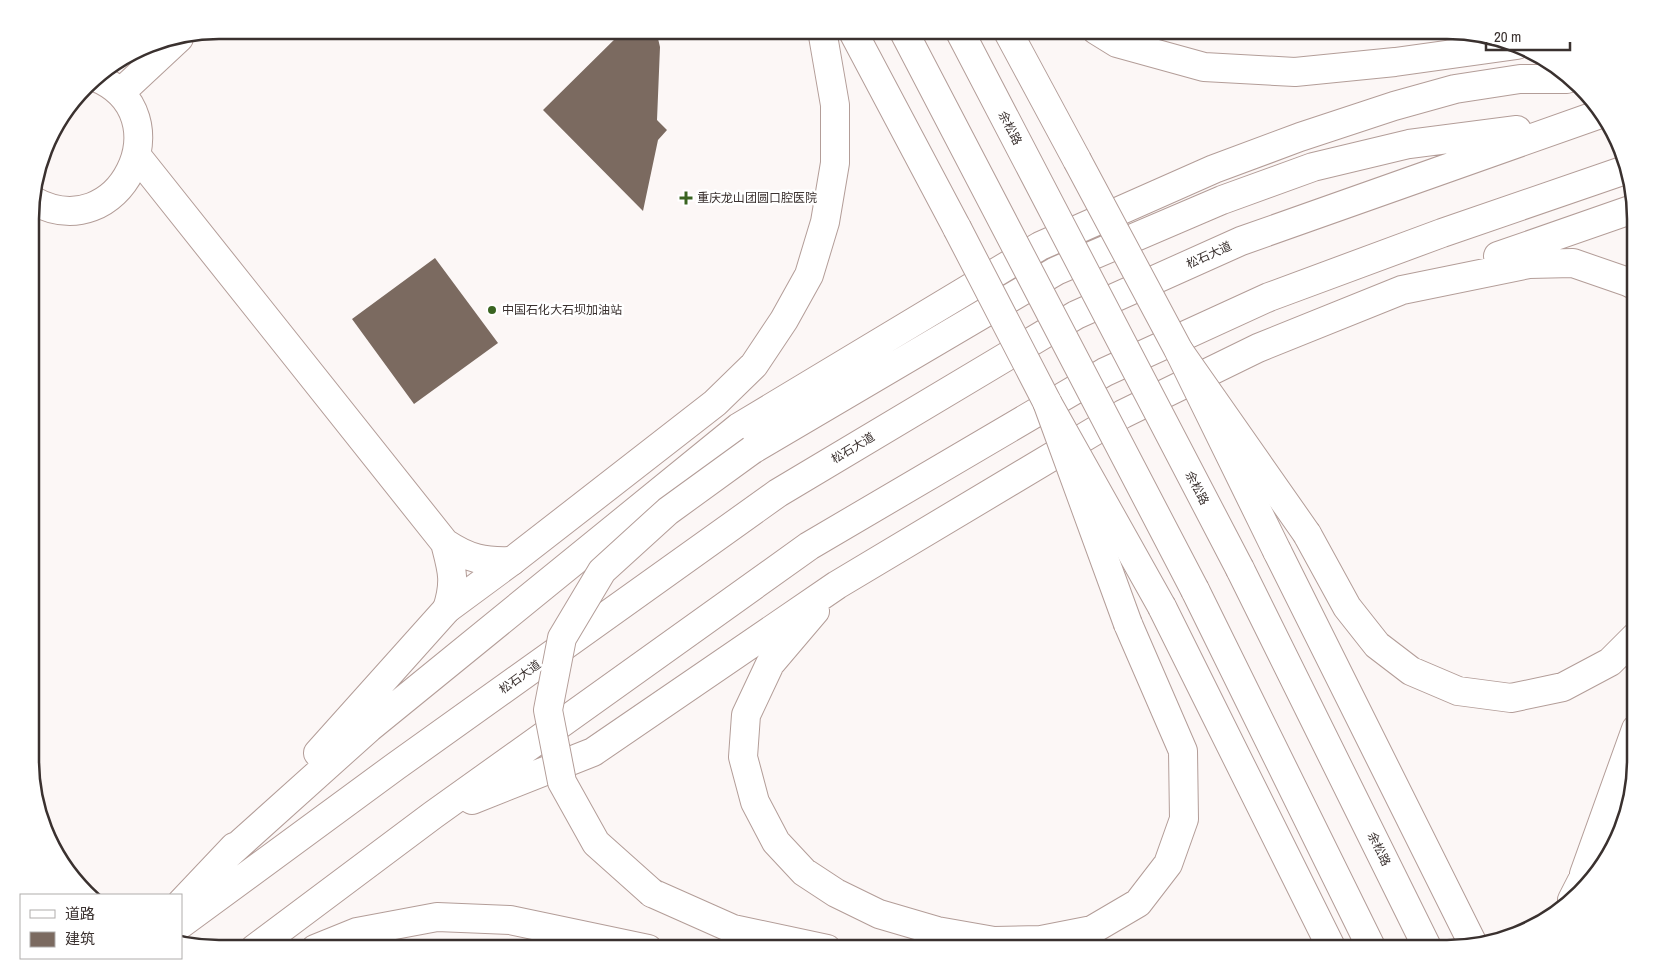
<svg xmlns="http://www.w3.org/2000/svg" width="1666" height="979" viewBox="0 0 1666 979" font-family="'Archivo Narrow','Noto Sans SC',sans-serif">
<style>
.building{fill:#7b6a60}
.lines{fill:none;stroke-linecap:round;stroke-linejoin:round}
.minor-casing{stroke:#b39d98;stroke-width:30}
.tertiary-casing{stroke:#b39d98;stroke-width:30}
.secondary-casing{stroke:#b39d98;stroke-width:30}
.trunk-casing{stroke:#b39d98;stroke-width:30}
.minor{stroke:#fff;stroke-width:28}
.tertiary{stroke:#fff;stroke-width:28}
.secondary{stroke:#fff;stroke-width:28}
.trunk{stroke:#fff;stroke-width:28}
.secondary-bridge-casing{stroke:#b39d98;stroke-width:30;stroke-linecap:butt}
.trunk-bridge-casing{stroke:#b39d98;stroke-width:30;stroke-linecap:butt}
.secondary-bridge{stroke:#fff;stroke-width:28}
.trunk-bridge{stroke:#fff;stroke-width:28}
.poi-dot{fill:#3a6421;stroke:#fff;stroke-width:2}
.labels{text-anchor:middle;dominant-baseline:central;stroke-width:5;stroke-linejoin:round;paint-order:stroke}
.street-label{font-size:12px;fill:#3a312f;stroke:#fff}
.poi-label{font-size:12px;fill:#3a312f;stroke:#fff;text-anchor:start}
.rim{fill:none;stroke:#3a312f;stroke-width:2.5}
</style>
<rect width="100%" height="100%" fill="#fcf7f6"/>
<path class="building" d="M624 30H656L660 47 657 120 667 130 658 140 643 211 543 110Z
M435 258 498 343 414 404 352 319Z"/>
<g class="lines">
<defs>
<path id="minor" d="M137 156 445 543C469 559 484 562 512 561
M445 543C452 570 456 581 447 609"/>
<path id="tertiary" d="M120 93 179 38
M32 200C120 250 185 113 95 77"/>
<path id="secondary" d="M852 30 957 228
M1007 30 1077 160
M1277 551 1473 944
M1162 607 1332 949"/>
<path id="trunk" d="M1096 30 1117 43 1204 67 1295 72 1395 62 1517 45
M1498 256 1636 208
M752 450 1056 271 1222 200 1313 167 1409 144 1517 130
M1307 534 1347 607 1377 645 1411 671 1458 691 1511 698 1563 687 1610 662 1636 636
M1240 569 1428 949
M1195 590 1372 949
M815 611 770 664 746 715 743 757 755 802 776 842 804 872 836 893 879 914 937 931 994 941 1041 940 1092 930 1138 903 1168 864 1184 819 1183 751 1128 624
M318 753 447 609 512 561 715 403 754 365 784 320 809 275 825 222 835 163V105L822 30
M472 800 593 752 837 585 1123 414 1258 348 1402 290 1529 264 1573 263 1628 282 1636 286
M222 860 369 728 739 427 1040 246 1214 169 1300 137 1394 106 1455 89 1520 79H1567
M1584 874 1636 729
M652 893 733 929 827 949
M1572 900 1593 859
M181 903 234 847
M181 924 396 766 778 493 1076 315 1241 241 1603 113
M254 949 433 815 809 546 1105 372 1269 297 1442 233 1628 169
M315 949 357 932 437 917 510 920 648 949"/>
</defs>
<use href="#minor" class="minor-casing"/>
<use href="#tertiary" class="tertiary-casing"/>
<use href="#secondary" class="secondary-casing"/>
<use href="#trunk" class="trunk-casing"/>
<use href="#minor" class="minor"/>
<use href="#tertiary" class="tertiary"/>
<use href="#secondary" class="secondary"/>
<use href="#trunk" class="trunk"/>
<defs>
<path id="secondary-bridge" d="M1077 160 1179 351 1277 551
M957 228 1047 402 1162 607"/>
<path id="trunk-bridge" d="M903 30 1195 590
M959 30 1240 569
M1179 351 1307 534
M1047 402 1128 624
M652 893 596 843 562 782 548 710 562 638 602 571 668 511 752 450"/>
</defs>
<use href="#secondary-bridge" class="secondary-bridge-casing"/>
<use href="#trunk-bridge" class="trunk-bridge-casing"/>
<use href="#secondary-bridge" class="secondary-bridge"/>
<use href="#trunk-bridge" class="trunk-bridge"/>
</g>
<g class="poi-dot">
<path d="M683.5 190.5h5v5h5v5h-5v5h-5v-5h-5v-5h5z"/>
<circle cx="492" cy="310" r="5"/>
</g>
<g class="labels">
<g class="street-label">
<text transform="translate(1010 128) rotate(63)">余松路</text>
<text transform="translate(1209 255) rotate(-24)">松石大道</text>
<text transform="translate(853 448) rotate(-31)">松石大道</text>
<text transform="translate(1197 488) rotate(63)">余松路</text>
<text transform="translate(520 677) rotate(-36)">松石大道</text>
<text transform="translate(1379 849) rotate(64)">余松路</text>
</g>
<g class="poi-label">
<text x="697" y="198">重庆龙山团圆口腔医院</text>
<text x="502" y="310">中国石化大石坝加油站</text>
</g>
</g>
<path d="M0 0H1666V979H0ZM219 39H1447A180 180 0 0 1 1627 219V760A180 180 0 0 1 1447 940H219A180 180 0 0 1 39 760V219A180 180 0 0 1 219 39Z" fill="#fff" fill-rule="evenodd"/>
<path class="rim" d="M219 39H1447A180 180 0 0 1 1627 219V760A180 180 0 0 1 1447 940H219A180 180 0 0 1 39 760V219A180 180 0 0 1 219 39Z"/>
<rect x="20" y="894" width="162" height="65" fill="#ffffff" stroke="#b0adac"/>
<rect x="30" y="910" width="25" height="8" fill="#ffffff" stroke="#b0adac"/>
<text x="65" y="919" font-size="15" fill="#3a312f">道路</text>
<rect x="30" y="932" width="25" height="15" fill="#7b6a60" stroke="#b0adac"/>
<text x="65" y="944" font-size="15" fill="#3a312f">建筑</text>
<path d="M1486 42v8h84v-8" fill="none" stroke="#3a312f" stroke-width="2.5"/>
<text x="1494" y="42" font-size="15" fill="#3a312f" stroke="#ffffff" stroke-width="4" paint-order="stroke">20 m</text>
</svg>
